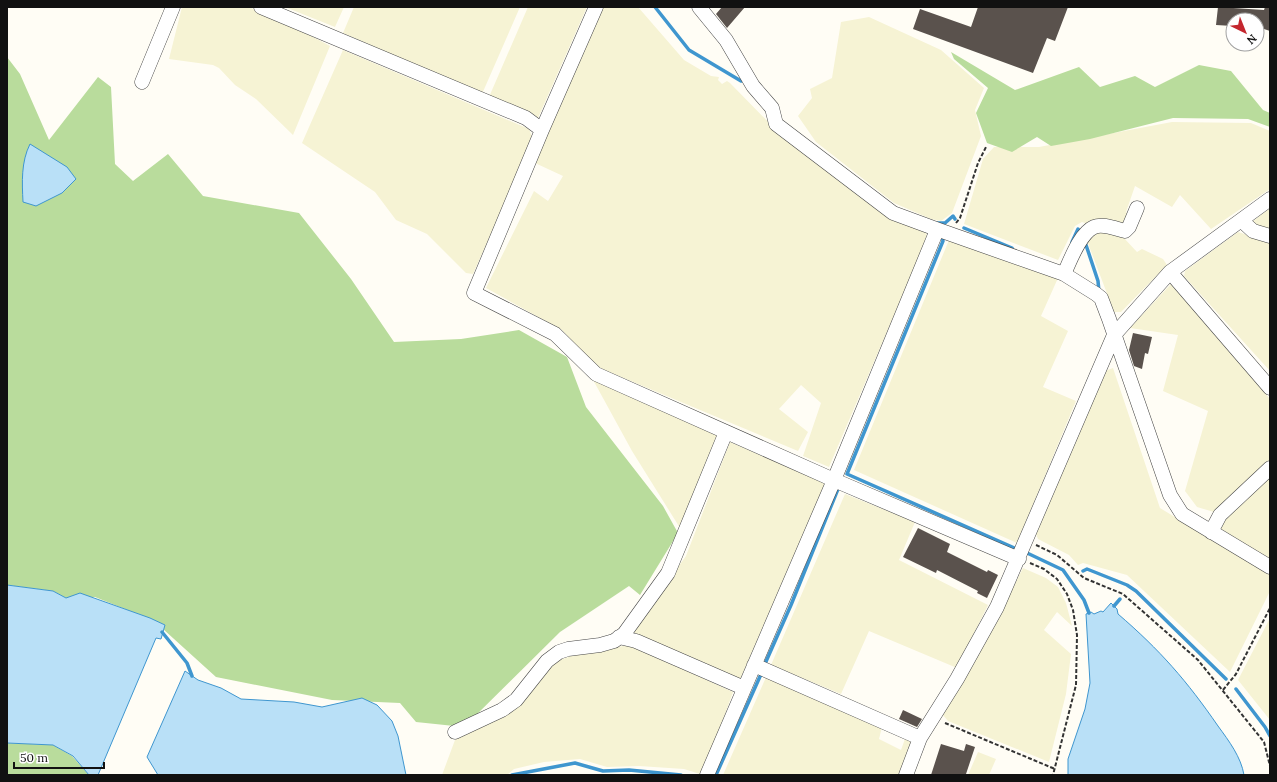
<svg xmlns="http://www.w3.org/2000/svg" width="1277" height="782" viewBox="0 0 1277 782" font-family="Lora,serif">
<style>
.farmland{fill:#f6f3d4}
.forest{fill:#b9dc9c}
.water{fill:#b9e0f7;stroke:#3f96cf}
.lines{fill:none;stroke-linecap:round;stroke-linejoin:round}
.stream{stroke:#3f96cf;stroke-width:3.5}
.building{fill:#5a524d}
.minor-casing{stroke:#444;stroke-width:15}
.path{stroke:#333;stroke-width:2;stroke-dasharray:4 2;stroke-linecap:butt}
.minor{stroke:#fff;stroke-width:14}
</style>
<rect width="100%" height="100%" fill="#fffdf5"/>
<path class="farmland" d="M182 7H249L289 24 330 46 293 135 256 99 235 85 219 68 213 65 169 59Z
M285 7H344L335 27Z
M354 7H520L482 94 343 33Z
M528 7H587L538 118 489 97Z
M602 7H638L684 60 711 76 719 77 718 80 722 84 727 81 730 83 782 136 926 231 927 238 829 467 803 456 821 403 801 385 779 409 808 432 798 451 595 366 562 330 486 288 534 191 548 201 563 176 535 163Z
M869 17 941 50 984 88 975 110 981 136 952 213 941 221 931 219 894 203 816 142 798 116 812 98 810 89 832 78 841 22Z
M343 50 529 129 533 139 473 274 466 273 427 234 396 220 375 192 302 143Z
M1172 122 1251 123 1270 131V189L1211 229 1180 195 1172 207 1135 186 1126 212 1129 215 1126 226 1090 225 1082 222 1075 226 1058 260 964 224 983 159 994 147H1039Z
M1270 208V231L1259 228 1252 222Z
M1095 231 1123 237 1137 252 1142 249 1163 259 1167 265 1121 312H1114L1086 238Z
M1238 232 1270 242V371L1184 276 1185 271Z
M949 240 1058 278 1041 316 1068 331 1043 387 1076 401 1017 543 854 470Z
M1171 284 1270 399V460L1214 512 1197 507 1185 491 1208 411 1163 391 1178 335 1130 328Z
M1113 368 1160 508 1270 575V591L1230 672 1127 575 1083 563 1078 565 1069 555 1038 539 1036 534 1105 371Z
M592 378 718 433 680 528 632 451Z
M730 442 825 483 739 682 631 631 686 556Z
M1270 477V560L1218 527 1246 496Z
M845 494 915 522 899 560 988 605 957 668 869 631 841 694 771 665Z
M1023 568 1046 578 1058 587 1066 603 1072 626 1057 612 1044 630 1071 654 1066 694 1049 762 948 721 942 714 983 646Z
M1270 618V720L1238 680Z
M630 645 733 692 703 775 684 769 639 766 607 767 580 759 544 762 514 769 507 775H442L455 740 518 706 554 662 580 653Z
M767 675 882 727 879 739 901 750 905 739 913 743 899 775H723Z
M978 752 996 759 989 775H968Z"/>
<path class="forest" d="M951 52 1015 90 1079 67 1100 87 1135 76 1155 87 1199 65 1231 71 1263 110 1270 113V127L1248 119 1173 118 1090 139 1051 146 1037 137 1012 152 987 143 976 113 988 88 954 59Z
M7 57 20 74 49 140 98 77 111 87 115 164 133 181 168 154 203 196 299 213 351 279 394 342 461 339 519 330 567 357 586 407 663 506 678 533 640 595 629 586 560 632 464 727 416 722 400 703 332 700 216 677 163 629 165 625 95 597 66 598 53 591 7 585Z
M7 743 53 745 72 756 89 775H7Z"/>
<path class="water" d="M30 144 67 167 76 179 62 193 36 206 23 202C22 182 21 162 30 144Z
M7 585 53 591 66 598 80 593 150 618 165 625 161 639 156 638 98 775H89L73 756 53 745 7 743Z
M1111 603 1117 609 1118 614C1160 650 1187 681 1218 726 1229 741 1241 757 1244 775H1068V759L1085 709 1090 683 1086 614 1091 612 1094 614 1101 611 1103 612Z
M185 671 198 680 221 688 241 699 294 702 322 707 362 698 377 705 392 721 398 736 406 775H158L147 757Z"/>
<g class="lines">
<path class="stream" d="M655 7 689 50 741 81
M938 223H945L953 216 955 219
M964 228 1012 248
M942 235 943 241 847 474 1019 550
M1072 242 1078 229 1081 234
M1086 245 1098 281 1099 292
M1025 552 1063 570 1084 600 1089 613
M1083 571 1087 569 1127 585 1136 591 1226 679
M1114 606 1120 599
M162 632 187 663 192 676
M764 666 791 605 838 489
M1236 689 1265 727 1270 736
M512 775 575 763 603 771 629 770 681 775
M716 775 762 672"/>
</g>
<path class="building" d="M722 7H745L727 28 716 14Z
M978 7H1068L1055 41 1047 38 1033 73 913 29 920 9 971 27Z
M1218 7 1264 10 1265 7H1270V31L1258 27 1260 20H1233V26L1216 25Z
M1133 333 1152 337 1148 354 1145 353 1142 369 1134 366 1129 350Z
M918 528 950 544 947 552 987 572 988 570 998 575 987 598 977 593 978 591 937 570 936 573 903 557Z
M903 710 922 719 917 727 899 719Z
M941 744 964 751 966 744 975 747 966 774 931 775Z"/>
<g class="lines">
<defs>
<path id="minor" d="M261 7 526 118 542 130
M596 7 542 130 474 293 555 334 596 374 834 480 1019 559
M699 7 726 40 753 86 772 108 776 124 893 213 939 230 1064 274 1096 294 1101 298 1109 319 1170 495 1182 514 1270 567
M142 82 173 7
M1241 220 1253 231 1270 236
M1170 272 1270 388
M1064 274C1070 261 1080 233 1094 227 1103 223 1116 229 1125 231L1129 227 1137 208
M1211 532 1220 515 1270 468
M619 637 636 641 744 688
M754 665 920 738
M455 732 502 710 516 700 547 661 559 652 568 649 600 645 614 641 624 634 668 573 726 432
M707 775 834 480 937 230
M906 775 920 738 957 679 997 607 1114 335 1170 272 1270 199"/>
</defs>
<use href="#minor" class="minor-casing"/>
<path class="path" d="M956 223 960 218 978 163 986 147
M1036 545 1057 555 1084 578 1123 594 1198 660 1264 742 1270 766
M1030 563 1044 569 1057 579 1067 594 1073 610 1077 635 1076 685 1053 775
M1223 690 1236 674 1270 608
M945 723 1055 769"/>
<use href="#minor" class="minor"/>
</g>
<rect width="1277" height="782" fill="none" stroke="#111111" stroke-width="16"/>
<g transform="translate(1245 32) rotate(137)"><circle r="19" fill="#ffffff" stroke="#a0a0a0"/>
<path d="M0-3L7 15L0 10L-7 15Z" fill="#c4262e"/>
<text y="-6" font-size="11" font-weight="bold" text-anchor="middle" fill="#111111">N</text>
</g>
<path d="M14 762v6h90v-6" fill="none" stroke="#111111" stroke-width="2"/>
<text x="20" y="762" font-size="12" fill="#111111" stroke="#ffffff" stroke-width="3" paint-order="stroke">50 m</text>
</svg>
